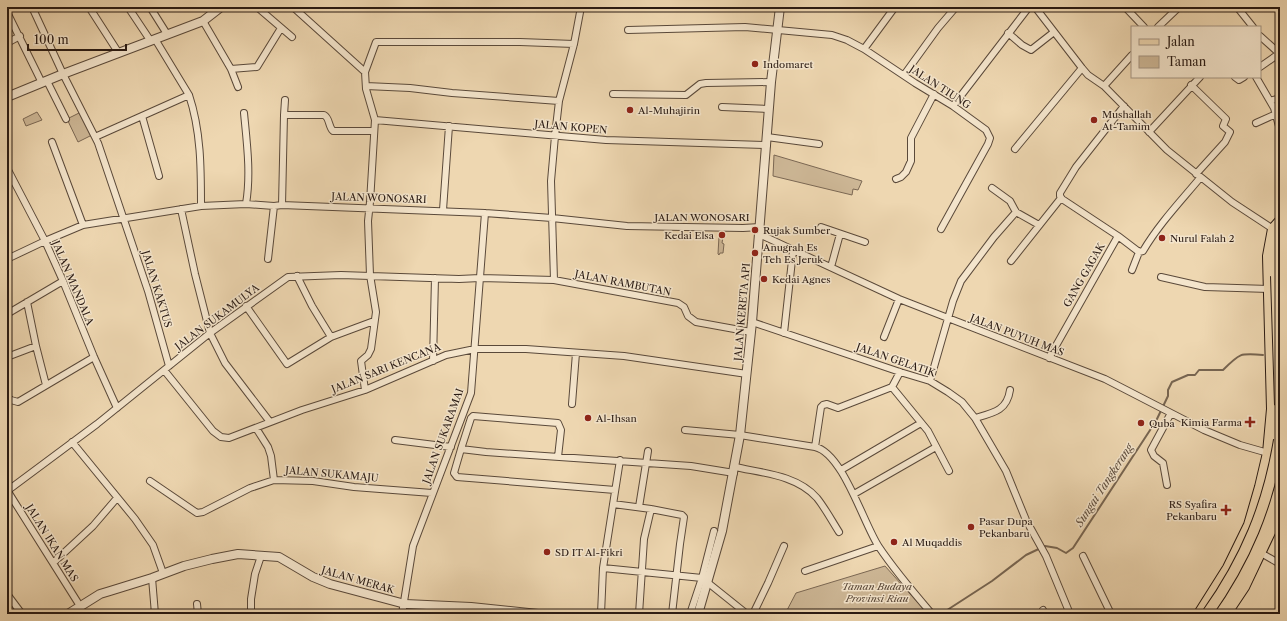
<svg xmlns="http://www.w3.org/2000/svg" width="1287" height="621" viewBox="0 0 1287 621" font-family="'Libre Caslon Text',serif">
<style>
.green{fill:#cdb796;stroke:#7b6854}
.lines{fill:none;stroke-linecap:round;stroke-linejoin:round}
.stream{stroke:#776551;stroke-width:2}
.minor-casing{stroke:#5a493a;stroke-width:8}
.tertiary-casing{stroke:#5a493a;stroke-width:10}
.primary-casing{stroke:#291a13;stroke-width:12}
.minor{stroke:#f4e5cc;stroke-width:6}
.tertiary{stroke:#f4e5cc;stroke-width:8}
.primary{stroke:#eed7b1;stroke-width:10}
.primary-bridge-casing{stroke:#291a13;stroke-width:12;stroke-linecap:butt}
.primary-bridge{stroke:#eed7b1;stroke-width:10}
.poi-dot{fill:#8f2418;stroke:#f4e5cc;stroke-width:1.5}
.labels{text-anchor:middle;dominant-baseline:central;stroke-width:3;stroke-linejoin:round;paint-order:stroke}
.poi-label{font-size:10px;fill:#291a13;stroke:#f4e5cc;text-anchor:start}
.street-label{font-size:10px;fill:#291a13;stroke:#f4e5cc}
.park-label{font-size:10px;font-style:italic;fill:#5a493a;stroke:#f4e5cc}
.water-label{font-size:11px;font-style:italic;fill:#5d4c3d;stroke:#f4e5cc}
</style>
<rect width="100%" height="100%" fill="#eed7b1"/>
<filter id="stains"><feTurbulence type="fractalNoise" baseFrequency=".005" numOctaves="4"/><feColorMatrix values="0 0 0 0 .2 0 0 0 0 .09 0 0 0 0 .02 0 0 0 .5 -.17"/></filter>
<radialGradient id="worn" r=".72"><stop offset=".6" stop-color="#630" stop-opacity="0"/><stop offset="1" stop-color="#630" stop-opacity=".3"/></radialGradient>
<path class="green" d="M37 112 42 120 26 126 23 119Z
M81 112 92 135 78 142 67 119Z
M774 155 862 181 858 190 853 189 852 195 773 176Z
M719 236 723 237 722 243 724 244 723 253H720L719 255 718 254Z
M885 566 928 614H785L796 593Z"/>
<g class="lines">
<path class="stream" d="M941 614 992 581 1026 555 1045 546 1057 548 1066 553 1073 548 1156 421 1168 396V390L1172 382 1188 375H1195L1199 370H1223C1240 353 1240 353 1263 355"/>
<defs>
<path id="minor" d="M32 7 63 74 98 143 148 291 169 366
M89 7 118 52
M128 7 150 40
M150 7 167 34
M257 7 292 37
M293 7 365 72
M1035 7 1082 68 1088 75 1104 86 1167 150 1232 202 1273 229
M1125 7 1144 27
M1237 7 1253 27
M7 12 42 83
M203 21 231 69 238 87
M1158 27 1179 7
M628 30 745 27 832 35 847 40 864 49 915 83 953 106 986 130 990 138 988 144 941 229
M1008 33 1022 45 1031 50 1054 32
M1260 36 1280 54
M155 39 189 95C201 131 201 168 201 206
M7 43 20 36
M864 49 895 7
M1260 67 1280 53
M231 69 257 67 281 28
M904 75 938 28 956 7
M1235 77 1239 80 1244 77
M1256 77 1274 108 1280 130
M47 81 66 119
M1191 85 1226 119 1223 126 1230 132 1225 142 1196 174
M366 86 410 88 452 93 559 101
M1104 86 1132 55
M613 94 686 95 700 84 706 83 771 82
M1270 101 1280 98
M953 106 1029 7
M722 107 769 109
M244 113C247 144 251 174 246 204
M284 115H324C330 118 328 126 333 131H373
M142 116 159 176
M375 120 606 140 767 145
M1256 123 1276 114
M1149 132 1200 77
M95 137 189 95
M767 137 819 144
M52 142 83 225
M1015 149 1082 68
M7 168 45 241 63 281 94 357 117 408
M896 179 901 177 906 172 911 161V138L934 94
M282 205 284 115 285 100
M181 209 195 274 210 333 225 363 270 422
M443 210 449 126
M1016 212 1039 225
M821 227 865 242
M759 234 899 299 1105 379 1204 430 1240 445 1268 453
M1118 236 1139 252 1132 270
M1139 252 1143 251C1159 224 1180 202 1200 178
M7 259 45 241 83 225 201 206 246 204 274 206 282 205 485 213 552 218 627 226 743 228 760 227
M268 259 274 206
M1011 261 1061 198
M831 267 840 234
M297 276 312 306 331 337
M1161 277 1205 287 1269 289
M554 280 551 181 555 136 559 101 574 44 581 7
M27 302 36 346 46 385
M246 306 287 364 331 337 374 321
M7 314 63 281
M752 322 900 372 930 381 948 392 962 402 975 418 1006 471 1026 520 1046 556 1070 614
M784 333 793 251
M884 337 899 299
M7 357 36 346
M1049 358 1118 236 1062 199 1060 196V193L1076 167 1124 106
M433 361 435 278
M164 370 213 431 221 437 229 438 302 410 365 390 446 355 475 349H526L624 356 747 374
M930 381 953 301 961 281 994 237 1016 212 1010 201 992 188
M892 387 928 431 949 471
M365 390 361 361 368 355 371 349 376 312 370 275 368 221 370 202 375 120 366 89 365 72 376 42H520L574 44
M7 397 11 400 18 402 94 357
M572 404 576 353
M975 418C993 413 1007 411 1010 390
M256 428 268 447 271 456 274 480
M685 430 740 435 815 447C843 453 864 525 879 547 895 571 914 593 932 614
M395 440 451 447
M72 442 135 519 153 545 163 573
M815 447 821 407 823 405 827 404 838 408 892 387 900 372
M461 449 486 452 691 466 734 473
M558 457 561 430 558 423 473 416 471 418 461 449 454 473 457 477 615 490
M735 467C762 473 797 475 817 498 825 508 832 521 839 532
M841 470 921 423
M150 481 197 513 203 512 250 488 274 480 313 481 354 487 432 493
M1167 485 1163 463 1154 456 1151 450 1171 413
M7 490 80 606
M7 491 97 424 210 333 288 277 341 275 459 279 480 278 554 280 678 303 684 307 688 316 696 322 751 332
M854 494 936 447
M613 504 651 509 682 515 684 517 680 544 672 614
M639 507 648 451
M1261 553 1280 564
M1083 556 1111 614
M53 563 93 526 117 498
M603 568 702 578
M805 571 878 546
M152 578 155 614
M707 582 747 614
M7 594 22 614
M197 604 198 614
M1043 610 1045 614
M251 614V599L255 574 261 556
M402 614 413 546 471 393 485 213
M601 614 603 568 620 460
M639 614 644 539 651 509
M690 614 702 578 714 531
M753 614 768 583 784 546"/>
<path id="tertiary" d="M7 97 63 74 203 21 221 7
M68 614 100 594 110 591 152 578 184 566 212 559 238 554 279 557 313 577 330 584 405 604 471 607 538 614
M698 614 722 531 740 435 752 322 771 82 780 7"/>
<path id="primary" d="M1276 276 1277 254 1280 243
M1279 440 1280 426
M1199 614 1228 568 1249 525 1260 487 1268 453 1272 409 1268 256 1273 229 1280 221
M1216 614C1245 575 1266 532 1280 486
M1226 614 1244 587 1280 511"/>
</defs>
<use href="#minor" class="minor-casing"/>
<use href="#tertiary" class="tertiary-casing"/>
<use href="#primary" class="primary-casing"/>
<use href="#minor" class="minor"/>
<use href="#tertiary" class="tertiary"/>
<use href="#primary" class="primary"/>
<defs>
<path id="primary-bridge" d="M1276 276 1280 405
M1207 614C1246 559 1268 506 1279 440"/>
</defs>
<use href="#primary-bridge" class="primary-bridge-casing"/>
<use href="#primary-bridge" class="primary-bridge"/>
</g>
<g class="poi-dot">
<circle cx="755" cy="64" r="4"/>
<circle cx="630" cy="110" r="4"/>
<circle cx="1094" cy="120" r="4"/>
<circle cx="755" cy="230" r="4"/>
<circle cx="722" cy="235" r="4"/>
<circle cx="1162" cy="238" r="4"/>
<circle cx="755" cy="253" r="4"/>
<circle cx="764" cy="279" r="4"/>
<circle cx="588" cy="418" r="4"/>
<path d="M1248 416h4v4h4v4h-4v4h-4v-4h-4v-4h4z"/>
<circle cx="1141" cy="423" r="4"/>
<path d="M1224 504h4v4h4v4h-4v4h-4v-4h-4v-4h4z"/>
<circle cx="971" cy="527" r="4"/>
<circle cx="894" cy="542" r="4"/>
<circle cx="547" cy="552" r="4"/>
</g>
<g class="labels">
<g class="poi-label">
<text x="763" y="64">Indomaret</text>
<text x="638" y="110">Al-Muhajirin</text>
<text x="1102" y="114">Mushallah<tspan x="1102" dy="12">At-Tamim</tspan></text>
<text x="763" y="230">Rujak Sumber</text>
<text x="714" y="235" text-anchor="end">Kedai Elsa</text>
<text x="1170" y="238">Nurul Falah 2</text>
<text x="763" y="247">Anugrah Es<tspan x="763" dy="12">Teh Es Jeruk</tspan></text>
<text x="772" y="279">Kedai Agnes</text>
<text x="596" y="418">Al-Ihsan</text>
<text x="1242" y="422" text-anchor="end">Kimia Farma</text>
<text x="1149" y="423">Quba</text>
<text x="1217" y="504" text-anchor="end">RS Syafira<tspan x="1217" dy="12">Pekanbaru</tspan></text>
<text x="979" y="521">Pasar Dupa<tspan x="979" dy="12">Pekanbaru</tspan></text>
<text x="902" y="542">Al Muqaddis</text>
<text x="555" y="552">SD IT Al-Fikri</text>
</g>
<g class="street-label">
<text transform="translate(940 87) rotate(33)">JALAN TIUNG</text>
<text transform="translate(571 127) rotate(5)">JALAN KOPEN</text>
<text transform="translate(379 198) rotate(2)">JALAN WONOSARI</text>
<text x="702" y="217">JALAN WONOSARI</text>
<text transform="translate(1084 275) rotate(-60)">GANG GAGAK</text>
<text transform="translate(73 283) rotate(67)">JALAN MANDALA</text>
<text transform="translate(623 283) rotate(11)">JALAN RAMBUTAN</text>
<text transform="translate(157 289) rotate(73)">JALAN KAKTUS</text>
<text transform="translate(742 312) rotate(-85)">JALAN KERETA API</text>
<text transform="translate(217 317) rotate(-37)">JALAN SUKAMULYA</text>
<text transform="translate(1017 335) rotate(21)">JALAN PUYUH MAS</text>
<text transform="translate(896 360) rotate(19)">JALAN GELATIK</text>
<text transform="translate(386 368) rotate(-22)">JALAN SARI KENCANA</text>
<text transform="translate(443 436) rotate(-70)">JALAN SUKARAMAI</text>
<text transform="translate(332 474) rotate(5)">JALAN SUKAMAJU</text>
<text transform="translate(52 543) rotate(58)">JALAN IKAN MAS</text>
<text transform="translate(358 580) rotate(16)">JALAN MERAK</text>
</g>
<g class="park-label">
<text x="877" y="586">Taman Budaya<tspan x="877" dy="12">Provinsi Riau</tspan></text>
</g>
<g class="water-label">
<text transform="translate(1104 485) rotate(-57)">Sungai Tangkerang</text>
</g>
</g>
<rect width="1287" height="621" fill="none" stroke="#eed7b1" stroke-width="24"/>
<rect x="8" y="8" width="1271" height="605" fill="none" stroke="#291a13" stroke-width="2"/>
<rect x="12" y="12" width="1263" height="597" fill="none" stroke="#291a13"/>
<rect x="1131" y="26" width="130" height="52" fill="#f4e5cc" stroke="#a39482"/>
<rect x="1139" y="39" width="20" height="6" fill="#eed7b1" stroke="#a39482"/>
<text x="1167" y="46" font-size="12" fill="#291a13">Jalan</text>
<rect x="1139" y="56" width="20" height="12" fill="#cdb796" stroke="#a39482"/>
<text x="1167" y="66" font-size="12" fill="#291a13">Taman</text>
<path d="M28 44v6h98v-6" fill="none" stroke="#291a13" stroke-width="2"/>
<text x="34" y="44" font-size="12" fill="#291a13" stroke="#f4e5cc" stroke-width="3" paint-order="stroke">100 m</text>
<rect width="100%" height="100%" filter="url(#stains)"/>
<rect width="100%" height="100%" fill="url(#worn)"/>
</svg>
